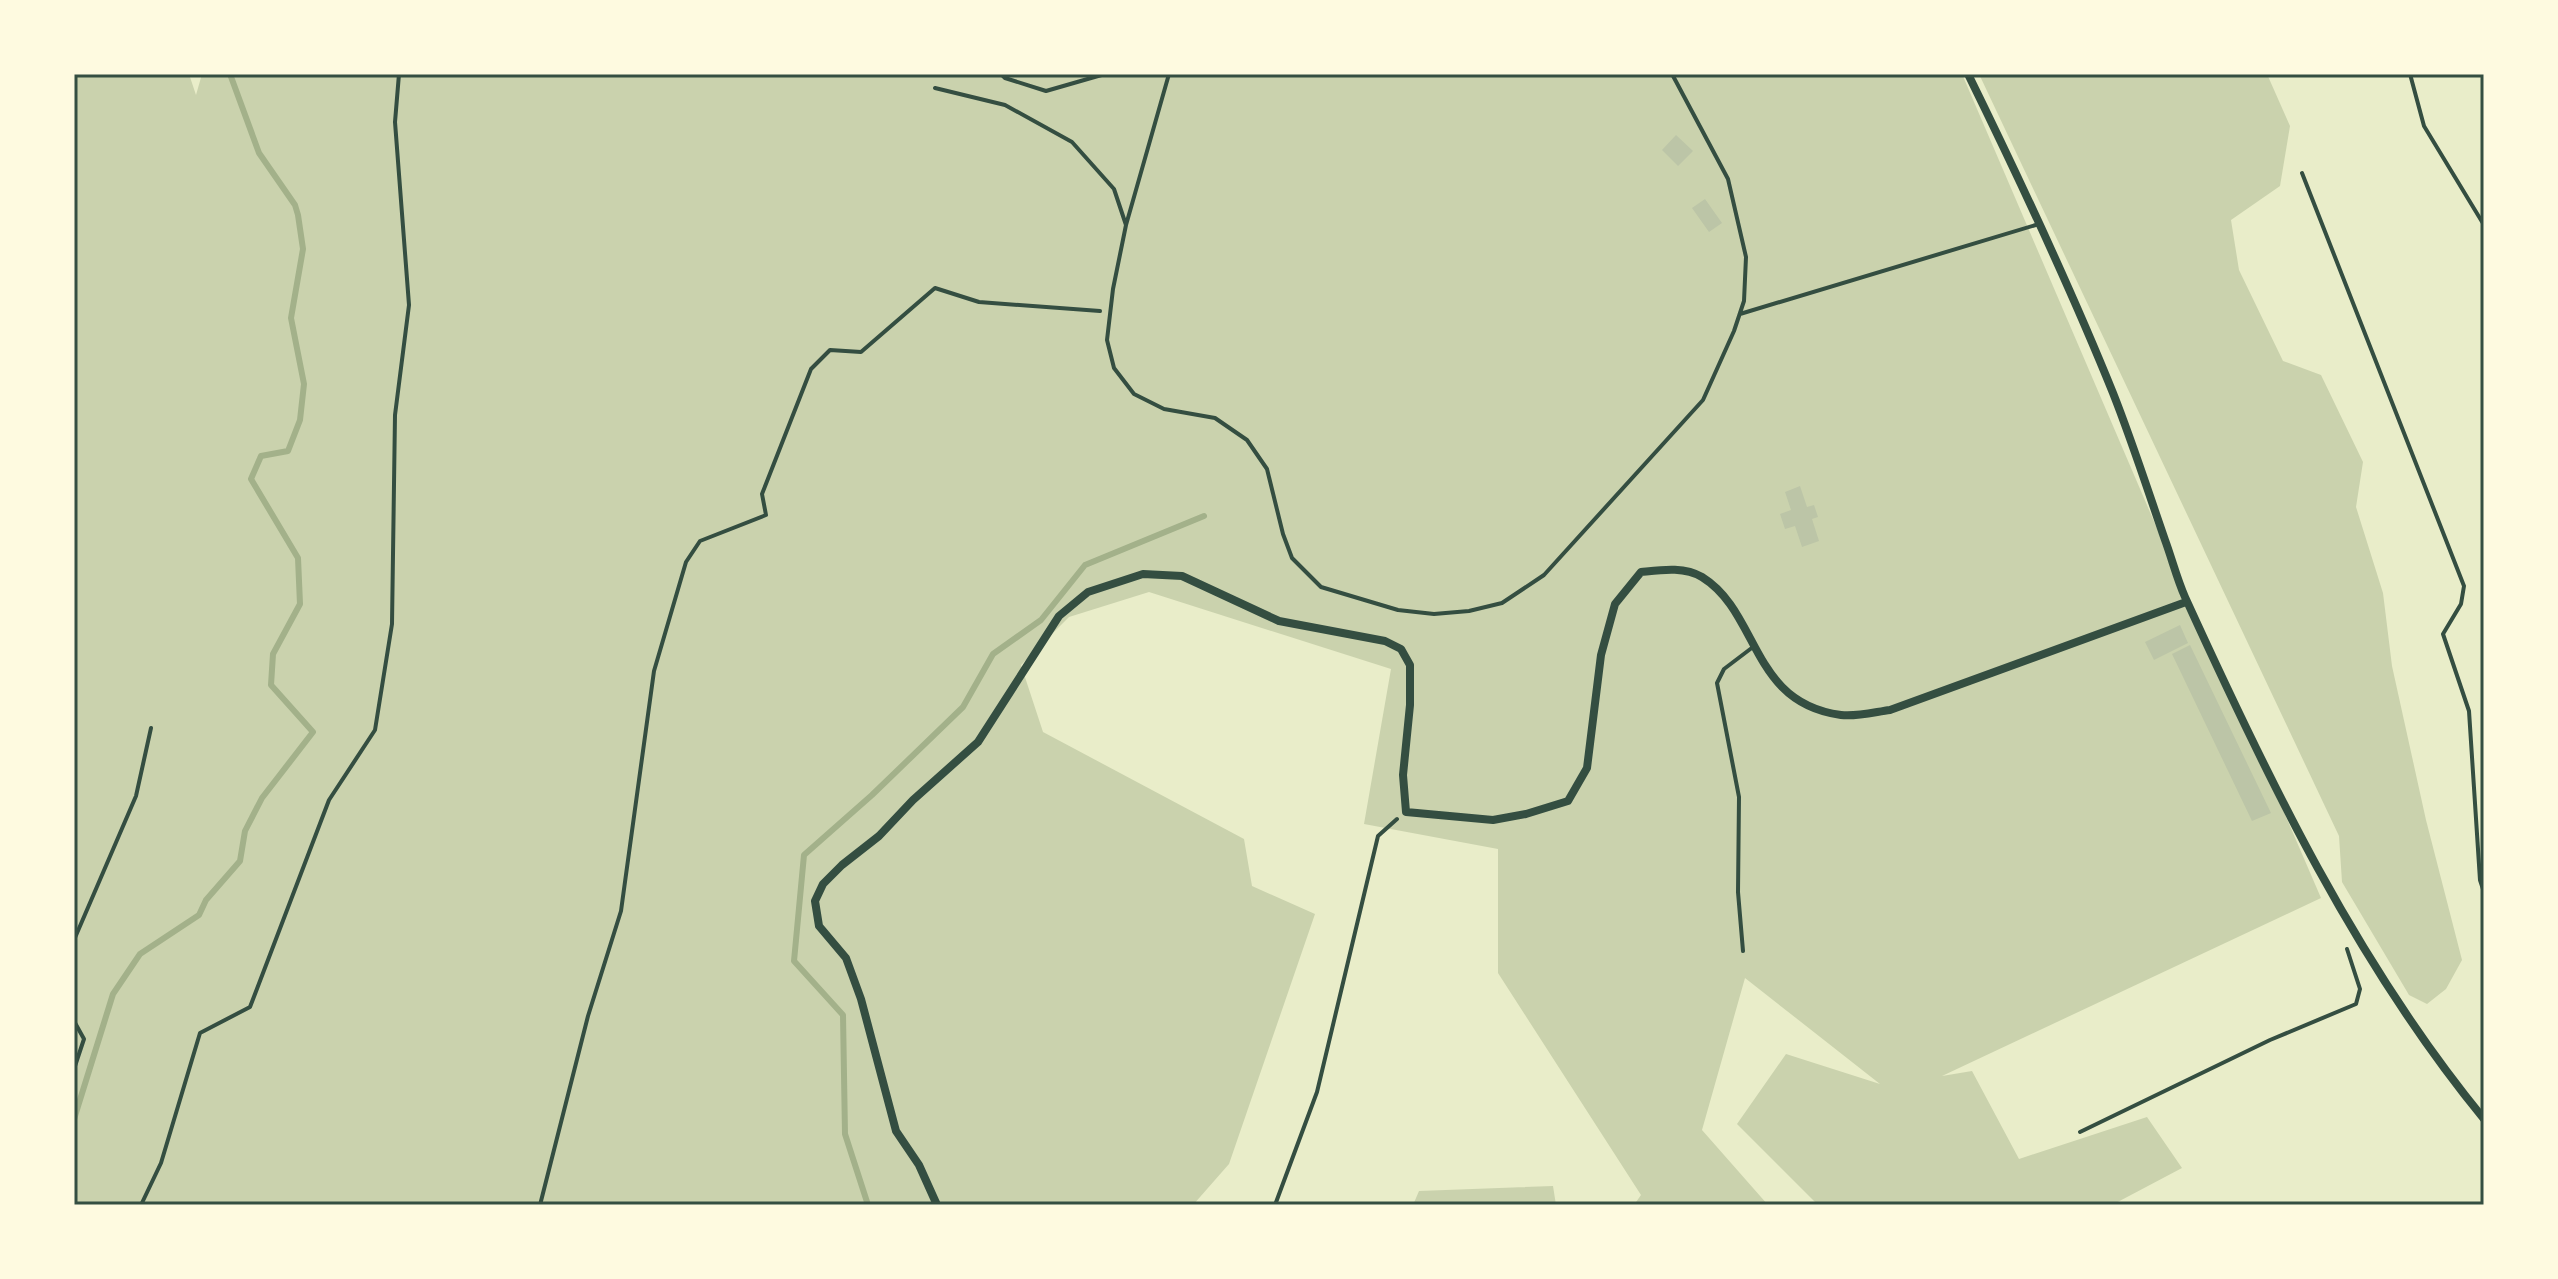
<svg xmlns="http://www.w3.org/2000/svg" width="2558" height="1279" viewBox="0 0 2558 1279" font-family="'PT Sans',sans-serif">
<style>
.green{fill:#cad2ad}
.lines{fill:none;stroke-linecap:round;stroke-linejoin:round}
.stream{stroke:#a3b18a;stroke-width:6}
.building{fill:#bcc5a7}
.path{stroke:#344e41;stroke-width:4}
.service{stroke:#344e41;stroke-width:4}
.minor{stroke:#344e41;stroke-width:8}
.neatline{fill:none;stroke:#344e41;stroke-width:3}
</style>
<rect width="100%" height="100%" fill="#e9edc9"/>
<path class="green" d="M74 74H189L196 95 202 74H1962L2189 603 2249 731 2321 898 1942 1076 1972 1071 2019 1159 2147 1117 2182 1168 2112 1205H1818L1737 1124 1786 1054 1880 1084 1745 978 1702 1130 1768 1205H1634L1641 1195 1498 973V849L1364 824 1391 669 1149 592 1069 617 1021 665 1043 732 1244 839 1252 886 1315 914 1229 1164 1193 1205H74Z
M1979 74H2267L2290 126 2280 186 2231 220 2239 270 2283 361 2321 375 2363 462 2356 507 2383 593 2392 666 2426 820 2462 960 2446 989 2427 1004 2409 995 2342 882 2339 836Z
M1553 1186 1556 1205H1413L1419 1191Z"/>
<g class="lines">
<path class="stream" d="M74 1119 113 994 140 954 199 915 206 900 240 861 245 831 262 798 313 732 271 685 273 654 300 604 298 558 251 479 261 456 288 451 300 420 304 384 291 318 303 249 298 215 295 205 259 153 230 74
M868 1205 845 1134 843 1015 794 961 804 855 872 795 963 707 993 654 1041 620 1085 565 1204 516"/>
</g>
<path class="building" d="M1676 135 1693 151 1678 166 1662 150Z
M1705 199 1722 223 1709 232 1692 208Z
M1800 486 1807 507 1814 505 1818 517 1812 519 1819 541 1802 547 1795 526 1785 529 1780 514 1791 510 1785 492Z
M2180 625 2188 643 2154 660 2145 642Z
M2190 645 2271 813 2252 821 2172 654Z"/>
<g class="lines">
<path class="path" d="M1001 74 1005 78 1046 91 1105 74
M2410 74 2424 126 2484 225
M2302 173 2464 586 2461 604 2443 634 2469 711 2480 880 2484 892
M74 940 136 796 151 728
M74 1021 84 1039 74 1069
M2080 1132 2270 1040 2356 1004 2360 989 2347 949
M141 1205 161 1163 200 1033 250 1007 329 800 375 730 392 624 395 415 409 305 395 122 399 74
M540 1205 588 1016 621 911 654 671 686 562 700 541 766 515 762 494 811 369 830 350 861 352 935 288 979 302 1100 311
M1275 1205 1317 1092 1378 836 1397 819"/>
<path class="service" d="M1169 74 1126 225 1113 289 1107 340 1114 368 1134 394 1164 409 1215 418 1247 440 1267 469 1283 534 1292 558 1321 587 1398 610 1434 614 1469 611 1502 603 1544 575 1703 400 1734 331 1744 301 1746 257 1728 179 1672 74
M935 88 1005 105 1072 142 1114 189 1126 225
M1740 314 2039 224
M1743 951 1738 892 1739 797 1717 683 1724 669 1753 647"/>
<path class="minor" d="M1968 74C2019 178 2069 284 2113 393 2132 441 2148 491 2165 540 2172 559 2177 579 2185 597 2268 779 2356 963 2484 1119
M937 1205 919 1165 896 1131 861 999 846 958 819 926 815 901 823 884 842 865 879 836 913 800 978 742 1059 616 1088 592 1143 574 1182 576 1279 621 1385 641 1401 649 1410 665V705L1403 775 1406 812 1493 820 1526 814 1568 801 1587 768 1601 655 1615 604 1641 572C1660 570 1684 566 1702 577 1760 613 1750 703 1841 715 1856 717 1875 712 1890 710L2186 602"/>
</g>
<rect width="2558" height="1279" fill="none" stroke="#fefae0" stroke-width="152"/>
<rect x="76" y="76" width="2406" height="1127" class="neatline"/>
</svg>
